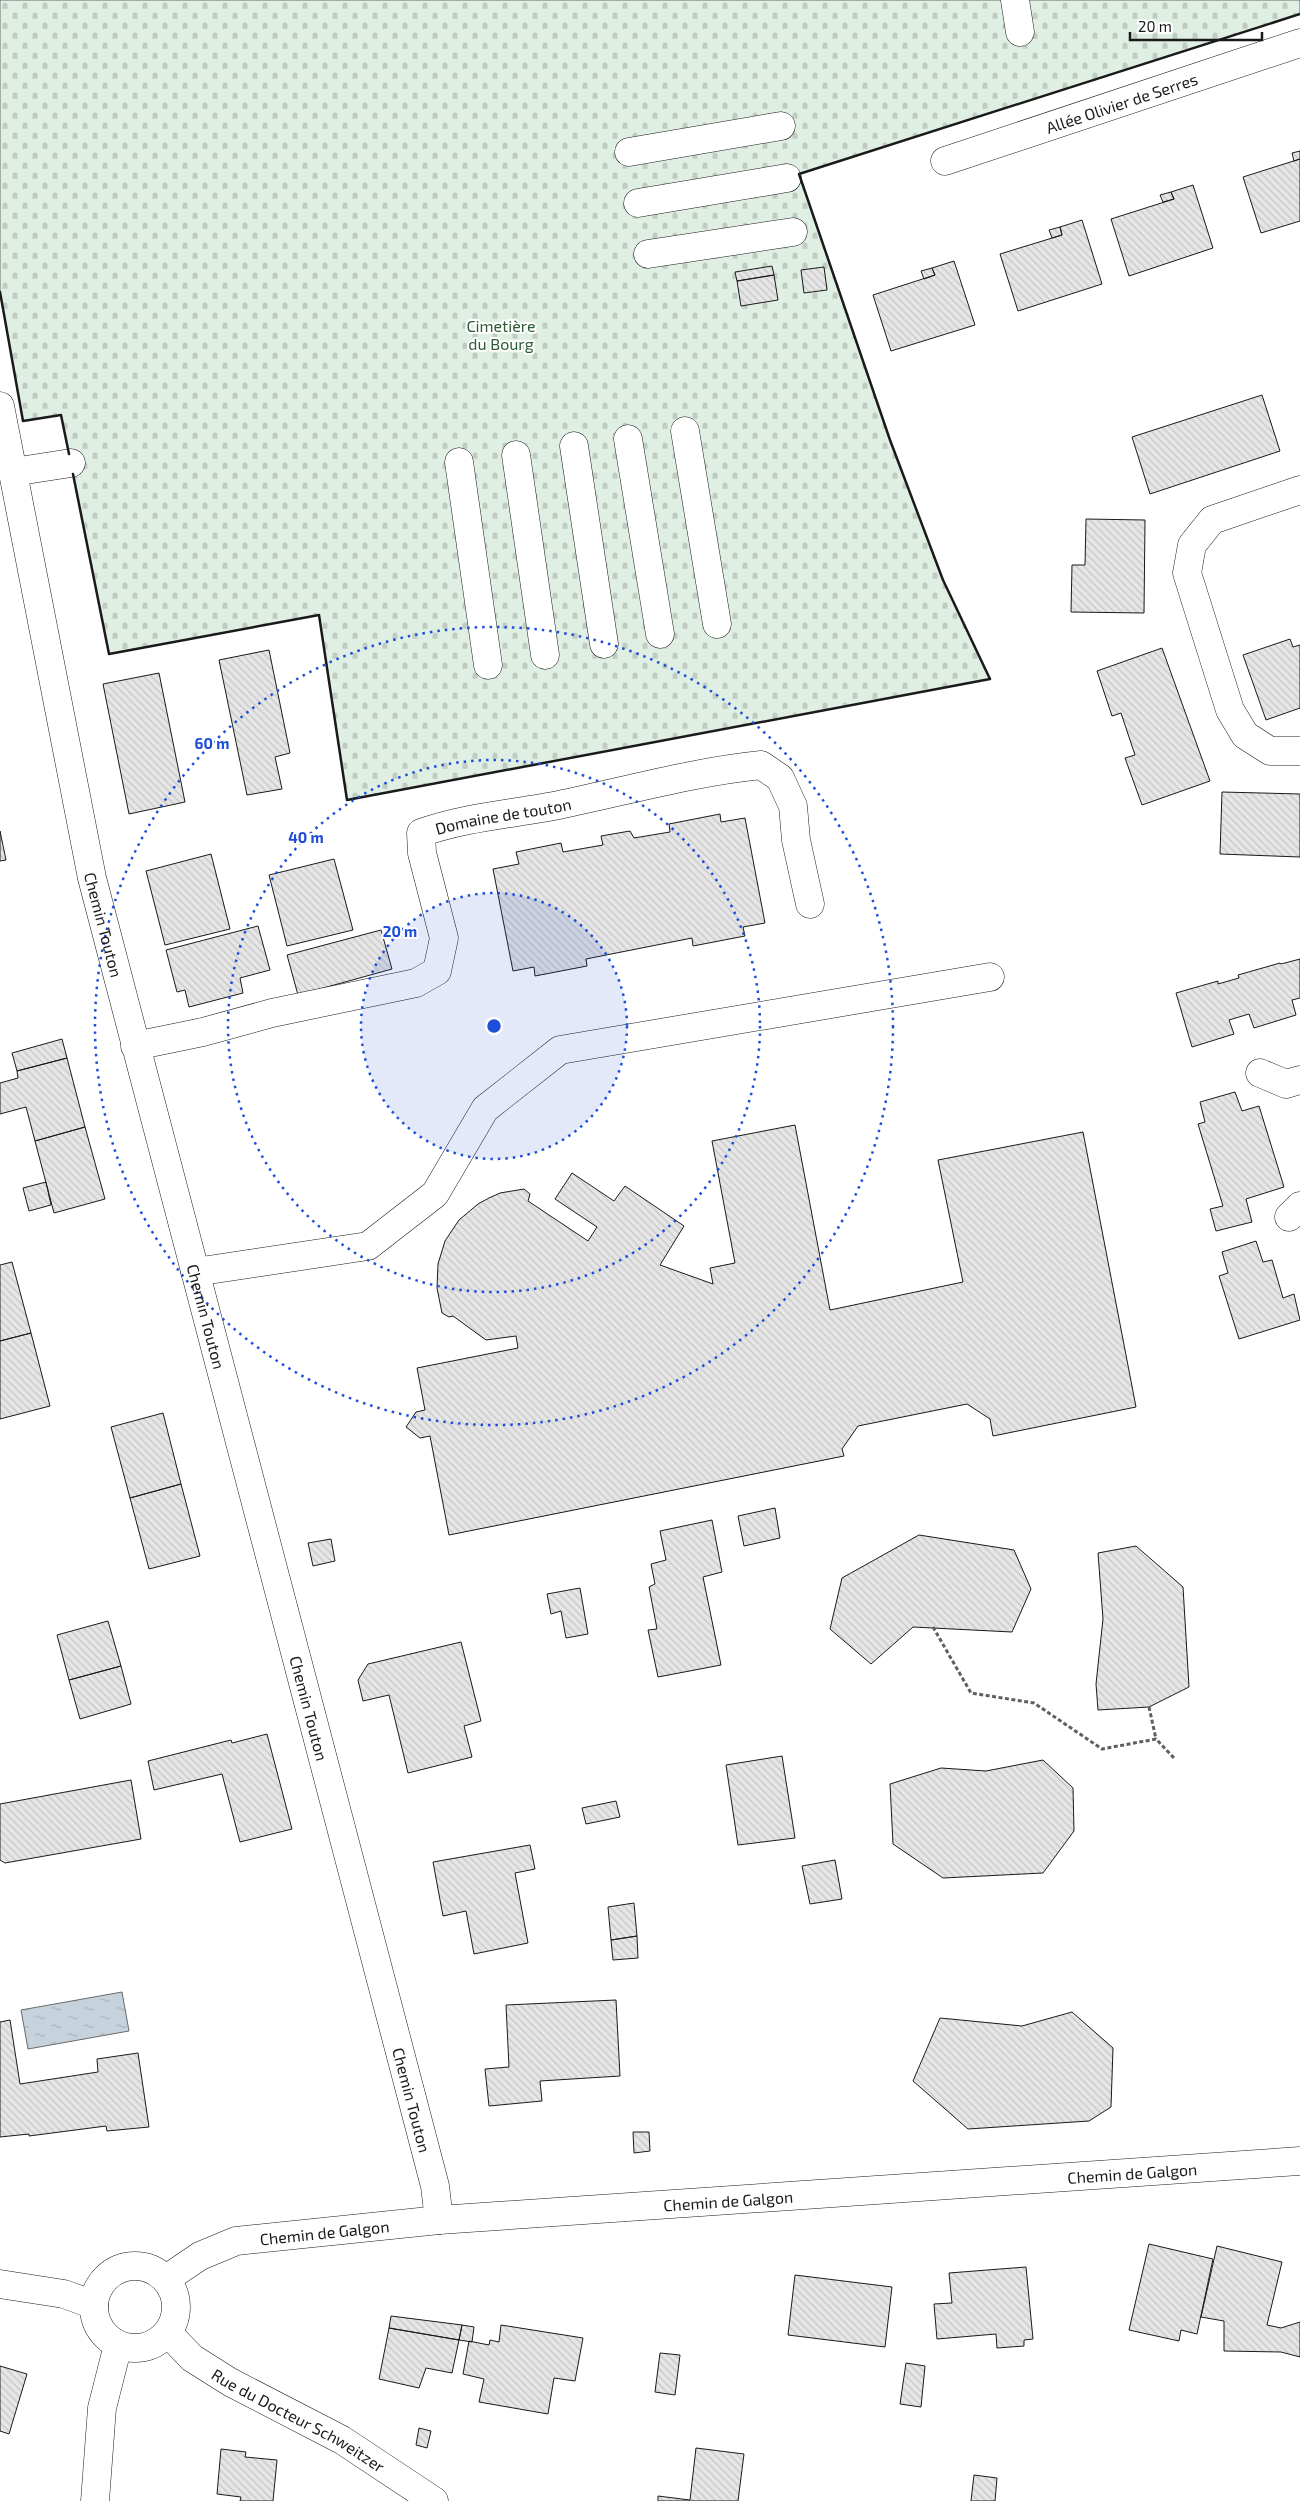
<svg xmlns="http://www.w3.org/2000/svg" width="1300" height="2501" viewBox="0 0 1300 2501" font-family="'Exo 2',sans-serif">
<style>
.cemetery{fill:url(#cemetery-stones);stroke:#6a6a6a}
.water{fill:url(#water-ripples);stroke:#6a6a6a}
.building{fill:url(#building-back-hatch);stroke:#1a1a1a}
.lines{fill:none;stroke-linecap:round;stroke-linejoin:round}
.minor-casing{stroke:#1a1a1a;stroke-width:29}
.major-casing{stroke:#1a1a1a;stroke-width:29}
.path{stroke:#5f5f5f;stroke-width:3;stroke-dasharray:4 2.5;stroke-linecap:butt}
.minor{stroke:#fff;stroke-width:28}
.major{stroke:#fff;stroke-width:28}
.wall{stroke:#1a1a1a;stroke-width:2.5}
.ring{fill:none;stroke:#1d4ed8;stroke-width:2.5;stroke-dasharray:2.5 5}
.labels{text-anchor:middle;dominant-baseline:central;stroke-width:4;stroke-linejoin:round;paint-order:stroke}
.street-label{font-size:16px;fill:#1a1a1a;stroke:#fff}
.park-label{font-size:16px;fill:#2b5a34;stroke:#fff}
.centre{fill:#1d4ed8;stroke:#fff;stroke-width:2.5}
.ring-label{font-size:15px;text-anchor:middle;font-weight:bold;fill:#1d4ed8;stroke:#fff;stroke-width:4;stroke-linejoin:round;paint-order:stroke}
</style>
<defs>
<pattern id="cemetery-stones" width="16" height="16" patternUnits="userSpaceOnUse" patternTransform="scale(1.25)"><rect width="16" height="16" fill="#e0efe3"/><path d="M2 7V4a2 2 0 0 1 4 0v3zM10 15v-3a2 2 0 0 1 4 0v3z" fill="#c0ccc2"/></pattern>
<pattern id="water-ripples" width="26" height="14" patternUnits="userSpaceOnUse" patternTransform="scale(1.25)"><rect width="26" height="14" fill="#c6d2dc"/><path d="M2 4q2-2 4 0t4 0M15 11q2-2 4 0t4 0" fill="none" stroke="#aab4bc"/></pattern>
<pattern id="building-back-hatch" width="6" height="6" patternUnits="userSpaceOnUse" patternTransform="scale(1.25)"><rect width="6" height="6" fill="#e6e6e6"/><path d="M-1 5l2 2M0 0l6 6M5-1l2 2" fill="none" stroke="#c5c5c5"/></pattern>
</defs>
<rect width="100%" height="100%" fill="#fff"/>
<path class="cemetery" d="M0 0H1300V14L799 174 890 440 943 580 990 679 347 800 319 615 109 654 61 415 23 421 0 292Z"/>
<path class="water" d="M122 1992 129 2031 28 2049 21 2010Z"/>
<path class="building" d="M1300 151V159L1294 161 1292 153Z
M1300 159V221L1261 233 1243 177Z
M1193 185 1213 248 1129 276 1111 219 1174 199 1171 192Z
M1171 192 1174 199 1163 202 1160 195Z
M1082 220 1102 284 1018 311 1000 254 1062 235 1060 227Z
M1060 227 1062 235 1052 238 1049 230Z
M954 261 975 325 891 351 873 295 935 275 932 268Z
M772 266 774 275 737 281 735 272Z
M824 267 827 290 804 293 801 270Z
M932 268 935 275 924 279 921 271Z
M774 275 778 300 741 306 737 281Z
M1262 395 1280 451 1150 494 1132 437Z
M1086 519 1145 520 1144 613 1071 612 1072 565H1085Z
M1290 639 1293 647 1300 645V708L1266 720 1243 655Z
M1162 648 1210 781 1142 805 1125 758 1135 755 1121 713 1112 716 1097 671Z
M269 650 290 753 275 757 282 789 247 795 219 660Z
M159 673 185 802 129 814 103 684Z
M1222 792 1300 794V857L1220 854Z
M720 814 721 822 745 818 765 923 743 927 745 936 693 946 692 938 586 959 587 966 535 976 534 967 513 971 493 869 519 864 516 852 561 843 563 852 603 845 601 836 630 831 634 838 670 832 669 824Z
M0 831 6 860 0 861Z
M211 854 230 929 165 945 146 871Z
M334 859 353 930 287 946 269 875Z
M258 926 270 970 240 978 243 993 189 1007 185 990 177 992 166 950Z
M381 930 392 969 298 995 287 955Z
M1300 959V998L1292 1000 1296 1015 1254 1028 1249 1014 1229 1020 1234 1034 1192 1047 1176 993 1218 981V984L1239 978 1238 975 1280 963 1281 964Z
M62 1039 67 1058 17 1071 12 1053Z
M67 1058 85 1127 35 1141 26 1107 0 1114V1083L18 1078 17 1071Z
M1235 1092 1242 1111 1259 1106 1284 1187 1246 1199 1252 1222 1216 1231 1210 1209 1223 1206 1198 1124 1205 1122 1200 1102Z
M795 1125 830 1310 963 1282 938 1160 1083 1132 1136 1407 993 1436 990 1419 967 1404 858 1426 842 1449 844 1456 449 1535 430 1436 420 1438 406 1427 416 1412 425 1410 417 1368 518 1348 516 1336 486 1340 453 1316 449 1317 442 1313 437 1288 438 1264 445 1241 459 1220 478 1204 489 1198 500 1193 524 1189 530 1194 528 1201 588 1241 597 1227 555 1199 572 1173 614 1201 625 1186 684 1226 660 1265 713 1284 710 1268 735 1263 712 1141Z
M85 1127 105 1199 54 1213 35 1141Z
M46 1182 51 1205 29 1211 23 1188Z
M1256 1241 1263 1262 1272 1260 1283 1298 1294 1294 1300 1320 1239 1339 1219 1276 1228 1273 1222 1252Z
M12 1262 31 1333 0 1341V1265Z
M31 1333 50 1406 0 1419V1341Z
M163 1413 181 1484 130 1498 111 1427Z
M181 1484 200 1556 149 1569 130 1498Z
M775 1508 780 1538 744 1546 738 1516Z
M712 1520 722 1572 703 1577 721 1665 658 1677 648 1630 657 1629 649 1587 655 1584 651 1564 666 1560 660 1531Z
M919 1535 1014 1550 1031 1589 1012 1632 913 1627 871 1664 830 1629 842 1578Z
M331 1539 335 1561 313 1566 308 1543Z
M1136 1546 1183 1587 1189 1687 1149 1707 1098 1710 1096 1684 1103 1619 1098 1553Z
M580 1588 588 1634 566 1638 561 1611 551 1614 547 1594Z
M108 1621 121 1666 69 1680 57 1635Z
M461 1642 481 1721 464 1726 472 1757 408 1773 389 1695 363 1701 358 1680 368 1664Z
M121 1666 131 1704 80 1719 69 1680Z
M267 1734 292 1829 240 1842 222 1774 154 1790 148 1761 231 1740 232 1743Z
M782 1756 795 1838 738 1845 726 1765Z
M1043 1760 1073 1788 1074 1831 1043 1873 943 1878 893 1844 890 1784 941 1768 986 1771Z
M131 1780 141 1839 5 1863 0 1860V1804Z
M616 1801 620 1817 586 1824 582 1808Z
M530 1845 535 1869 515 1873 528 1943 474 1954 466 1911 443 1916 433 1862Z
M835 1860 842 1899 810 1904 802 1866Z
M634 1903 637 1936 611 1940 608 1907Z
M637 1936 638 1958 613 1960 611 1940Z
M616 2000 620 2076 540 2081 542 2101 489 2106 485 2069 509 2067 506 2005Z
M1072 2012 1113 2048 1111 2107 1089 2121 968 2129 913 2081 940 2018 1022 2026Z
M10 2020 20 2084 98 2072 97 2059 138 2053 149 2127 107 2131 106 2126 29 2136V2134L0 2137V2022Z
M633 2132H649L650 2151 634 2153Z
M1149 2244 1213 2259 1197 2334 1181 2330 1179 2341 1129 2330Z
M1217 2246 1282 2262 1267 2325 1281 2328 1300 2322V2357L1281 2352 1224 2351V2321L1201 2317Z
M1026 2267 1033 2339 1024 2340V2346L997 2348 996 2334 937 2339 934 2304 952 2303 949 2273Z
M795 2275 892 2287 885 2347 788 2335Z
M391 2316 462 2325 459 2340 389 2328Z
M462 2325 474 2327 472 2342 459 2340Z
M501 2325 583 2338 575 2381 554 2378 548 2414 479 2402 484 2379 463 2374 469 2341 489 2345 490 2340 499 2342Z
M389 2328 459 2340 452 2373 426 2368 419 2388 379 2379Z
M660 2353 680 2355 675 2395 655 2392Z
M906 2363 925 2366 921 2407 900 2404Z
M0 2366 27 2374 9 2434 0 2431Z
M419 2428 431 2431 427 2448 416 2445Z
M696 2448 744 2454 738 2501H658V2496L690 2500Z
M221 2449 246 2452 245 2457 277 2460 273 2501H240L241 2497 217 2494Z
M974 2475 997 2478 995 2501H971Z"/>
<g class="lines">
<defs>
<g id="minor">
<path d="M1015 0 1020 32"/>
<path d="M629 152 781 126"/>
<path id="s1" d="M945 161 1300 43"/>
<path d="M638 203 787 178"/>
<path d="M648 254 793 232"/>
<path id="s2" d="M0 406 92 878 435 2186 439 2220"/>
<path d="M685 431 717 624"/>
<path d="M628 439 660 634"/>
<path d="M574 446 604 644"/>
<path d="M516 455 545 655"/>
<path d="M459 462 488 665"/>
<path d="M13 472 71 463"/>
<path d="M1300 490 1212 520 1192 545 1187 573 1230 710 1245 735 1270 751H1300"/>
<path id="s3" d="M135 1046 203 1032 272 1013 416 983 437 971 444 938 422 853 421 833C465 817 513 814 559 805 626 791 693 772 761 765L780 778 793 806 796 840 810 904"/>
<path d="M1260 1073 1286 1084 1300 1080"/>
<path d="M1289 1217 1300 1206"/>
<path d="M195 1272 368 1246 435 1194 485 1109 560 1050 990 977"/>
<path id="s4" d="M168 2333 192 2358 230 2382 342 2440 434 2501"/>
<path d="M95 2501 102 2408 118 2345"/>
</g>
<g id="major">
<circle cx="135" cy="2307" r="41"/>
<path id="s5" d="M166 2279 200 2256 236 2241 439 2220 1300 2161"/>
<path d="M0 2284 64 2294 94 2305"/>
</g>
</defs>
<use href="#minor" class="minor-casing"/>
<use href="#major" class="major-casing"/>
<path class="path" d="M933 1627 971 1693 1034 1703 1102 1749 1156 1739 1174 1758
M1149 1707 1156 1739"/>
<use href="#minor" class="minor"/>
<use href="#major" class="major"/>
<path class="wall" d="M0 292 23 421 61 415 69 454
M73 474 109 654 319 615 347 800 990 679 943 580 890 440 799 174 1300 14"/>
</g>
<circle cx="494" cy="1026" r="133" fill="#1d4ed8" fill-opacity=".12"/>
<g class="ring">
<circle cx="494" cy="1026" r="133"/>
<circle cx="494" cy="1026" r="266"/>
<circle cx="494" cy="1026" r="399"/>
</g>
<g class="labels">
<g class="street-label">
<text stroke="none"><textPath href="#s1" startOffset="186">Allée Olivier de Serres</textPath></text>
<text stroke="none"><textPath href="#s3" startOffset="538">Domaine de touton</textPath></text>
<text stroke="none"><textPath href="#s2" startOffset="529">Chemin Touton</textPath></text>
<text stroke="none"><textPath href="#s2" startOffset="934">Chemin Touton</textPath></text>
<text stroke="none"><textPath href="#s2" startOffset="1339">Chemin Touton</textPath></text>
<text stroke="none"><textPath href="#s2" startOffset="1744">Chemin Touton</textPath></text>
<text stroke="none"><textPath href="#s5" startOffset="979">Chemin de Galgon</textPath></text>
<text stroke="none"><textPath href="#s5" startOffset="574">Chemin de Galgon</textPath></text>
<text stroke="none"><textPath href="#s5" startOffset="169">Chemin de Galgon</textPath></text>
<text stroke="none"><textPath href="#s4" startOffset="158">Rue du Docteur Schweitzer</textPath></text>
</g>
<g class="park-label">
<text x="501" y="325">Cimetière<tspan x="501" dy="18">du Bourg</tspan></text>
</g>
</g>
<circle cx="494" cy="1026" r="8" class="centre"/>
<g class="ring-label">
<text x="212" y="749">60 m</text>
<text x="306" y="843">40 m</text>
<text x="400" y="937">20 m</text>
</g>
<path d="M1130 32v8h132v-8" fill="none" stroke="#1a1a1a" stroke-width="2.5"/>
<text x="1138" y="32" font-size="15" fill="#1a1a1a" stroke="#ffffff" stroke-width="4" paint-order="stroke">20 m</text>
</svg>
